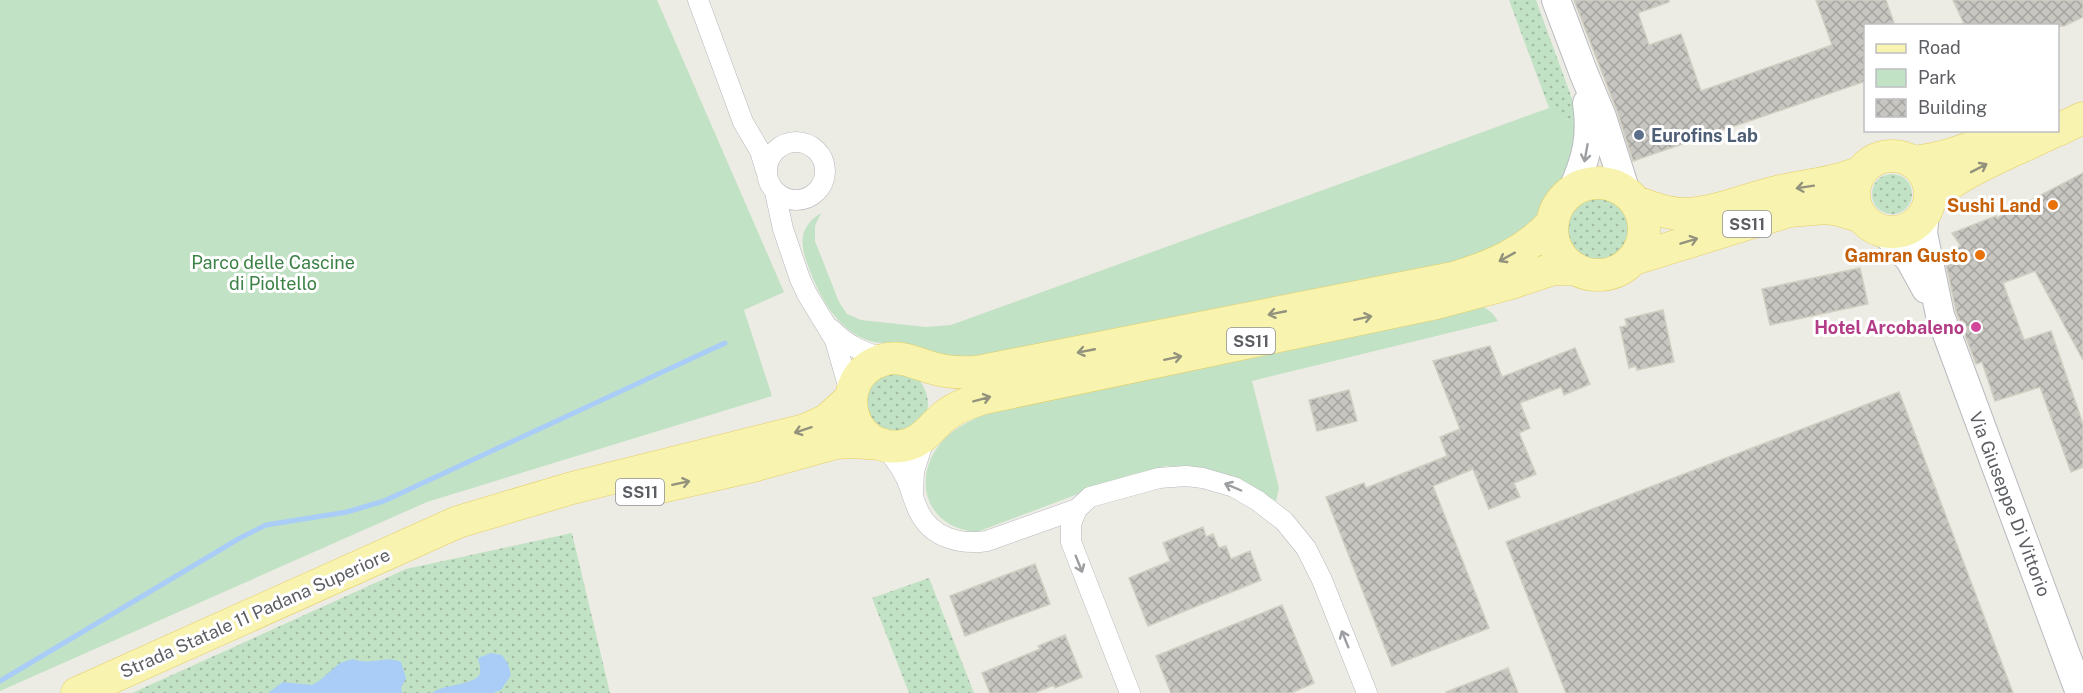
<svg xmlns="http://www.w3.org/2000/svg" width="2083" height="693" viewBox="0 0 2083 693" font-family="'Public Sans',sans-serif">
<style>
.grass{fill:url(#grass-dots)}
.green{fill:#c2e2c5}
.water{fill:#a9cdf7}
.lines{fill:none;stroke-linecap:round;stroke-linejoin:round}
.stream{stroke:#a9cdf7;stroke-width:5}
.building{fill:url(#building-cross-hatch);stroke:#d1cec2;stroke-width:1.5}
.street-casing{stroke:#b6b8bd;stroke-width:21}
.secondary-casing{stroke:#b7b9be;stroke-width:30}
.primary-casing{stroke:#e5ce64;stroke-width:33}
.street{stroke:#fff;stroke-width:20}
.secondary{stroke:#fff;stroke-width:28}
.primary{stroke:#f8f3ae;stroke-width:32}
.oneway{stroke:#9d9ea1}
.oneway2{stroke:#93927d}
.service-dot{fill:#5c6f8a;stroke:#fff;stroke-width:2}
.food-dot{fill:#e8710a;stroke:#fff;stroke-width:2}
.hotel-dot{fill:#d1479c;stroke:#fff;stroke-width:2}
.labels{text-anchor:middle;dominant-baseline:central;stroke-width:6;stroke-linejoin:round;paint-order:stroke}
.shield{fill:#fff;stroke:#8d8e92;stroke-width:1.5}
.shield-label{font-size:16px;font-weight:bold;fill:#5c5e63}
.service-label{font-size:18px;font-weight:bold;fill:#4e5e75;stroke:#fff;text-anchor:start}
.food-label{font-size:18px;font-weight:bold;fill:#c56008;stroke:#fff;text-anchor:end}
.park-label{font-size:18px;fill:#3c8146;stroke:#fff}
.hotel-label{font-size:18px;font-weight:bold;fill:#b23c85;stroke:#fff;text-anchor:end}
.street-label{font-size:18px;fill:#5c5e63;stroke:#fff}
</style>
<defs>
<pattern id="grass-dots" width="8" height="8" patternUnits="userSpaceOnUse" patternTransform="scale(1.5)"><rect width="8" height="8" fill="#c2e2c5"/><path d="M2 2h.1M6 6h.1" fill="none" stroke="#a1baa4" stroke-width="1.8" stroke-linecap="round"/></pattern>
<pattern id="building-cross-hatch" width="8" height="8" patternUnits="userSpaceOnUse" patternTransform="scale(1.5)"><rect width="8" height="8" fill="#c8c6c0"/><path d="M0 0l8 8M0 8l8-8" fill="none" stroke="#a6a4a0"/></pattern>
</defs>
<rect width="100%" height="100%" fill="#edece4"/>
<path class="grass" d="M1509 0H1536L1575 107 1577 121 1564 119 1549 108Z
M1872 194a20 20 0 1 1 40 0a20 20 0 1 1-40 0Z
M1567 228a31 31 0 1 1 62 0a31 31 0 1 1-62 0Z
M891 371C897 372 904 372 910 374 926 380 933 405 924 419 919 427 903 432 895 436L868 421C866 389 860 387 891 371Z
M572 533 610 693H132L406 569Z
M929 578 974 693H909L872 598Z"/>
<path class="green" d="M0 0H657L784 292 744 310 772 396 427 502 0 691Z
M1549 108 1564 119 1577 121V130L1565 178 1552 191 1537 217 1488 258 959 363C943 357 927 350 911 345 898 341 883 345 870 341 835 330 817 292 806 260 799 239 802 225 821 213L815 226V241L839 302 847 314 861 320 926 327 951 325Z
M1475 305C1487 307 1491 311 1498 321L1252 381 1279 488 1276 501 1249 484 1211 471 1166 466 1126 476 977 532C929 529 910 482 940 444 951 430 966 423 982 415Z"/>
<path class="water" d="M491 653 502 655 508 664 511 675 501 690 493 693H432C443 684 477 685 480 673 481 669 479 662 478 658Z
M353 659C373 666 384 655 401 662L406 678 401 688 402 693H268L283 682 312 685 319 681 340 663Z"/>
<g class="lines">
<path class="stream" d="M0 681 240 538 266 525 347 512 384 501 725 343"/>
</g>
<path class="building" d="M1574 0H1669V2L1638 13 1649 45 1681 34 1701 91 1832 45 1816 0H1886L1895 26H1866V81L1633 161 1617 111Z
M1953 0H2083V17L2064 26H1965Z
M2083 173V360L2035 271 2003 283 2024 340 2051 331 2083 424V467L2071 472 2040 387 1995 401 1982 362 1976 364 1956 311 1944 254 1961 246 1952 233 1996 216 1997 218Z
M1860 268 1868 304 1770 325 1762 289Z
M1663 310 1674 362 1637 370 1636 366 1629 368 1620 327 1627 326 1625 319Z
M1490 346 1502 377 1575 348 1590 384 1564 395 1561 387 1520 403 1530 428 1519 433 1536 474 1514 483 1520 497 1489 509 1473 469 1433 486 1489 628 1392 666 1326 497 1364 483 1366 488 1447 456 1440 437 1460 429 1433 361Z
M1349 390 1357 421 1317 431 1309 400Z
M1899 392 2013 693H1566L1506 542Z
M1203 527 1206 537 1213 534 1219 548 1226 546 1231 559 1250 551 1261 580 1148 626 1129 578 1170 561 1163 543Z
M1035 564 1050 604 965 636 950 596Z
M1282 605 1314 683 1291 693H1171L1156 656Z
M1065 635 1082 677 1055 688 1054 685 1034 693H990L982 673 1040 649 1038 646Z
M1508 668 1518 693H1446V692Z"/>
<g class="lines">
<defs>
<path id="street" d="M698 0 743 122 760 151 766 171
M767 171a29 29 0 1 1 58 0a29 29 0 1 1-58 0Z
M775 192 783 229 800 279 807 294 835 340 851 396
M831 329C848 346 865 354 889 359
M884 445C891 455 900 465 905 476 911 488 913 500 919 512 932 538 960 545 987 541L1077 509 1090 497 1159 478 1186 476 1203 478 1234 487 1258 501 1284 521 1306 548 1322 580 1367 693
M913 493 914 471 926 434
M1077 509 1071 524V542L1130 693"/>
<path id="secondary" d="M1556 0 1584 74 1602 117 1626 192
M1572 191C1586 160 1592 138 1587 103
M1925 213 1923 233 1940 315 2080 693
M1884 231 1910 260 1926 289"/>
<path id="primary" d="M2058 130 2083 118
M1854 194a38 38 0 1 1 76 0a38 38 0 1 1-76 0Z
M1913 162C1945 159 1972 148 2000 135
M1552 229a46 46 0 1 1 92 0a46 46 0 1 1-92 0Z
M1930 199C1965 168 2015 151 2057 130
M1636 202C1652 208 1668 214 1685 214 1716 213 1750 198 1780 191 1808 185 1835 183 1861 172
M1553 222C1526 252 1491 267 1453 278L982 371C967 373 951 373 936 369 918 365 902 354 883 360 830 376 848 454 902 446 923 443 931 426 946 415 957 406 971 402 984 398L1436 303 1511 283 1553 269H1576
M1634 259 1789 211 1826 208 1839 210 1862 217
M657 488 753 466 835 443 853 442 881 444
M77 693 458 522 572 488 805 430 827 420 851 398"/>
</defs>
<use href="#street" class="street-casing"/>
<use href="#secondary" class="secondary-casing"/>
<use href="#primary" class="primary-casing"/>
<use href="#street" class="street"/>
<use href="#secondary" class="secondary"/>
<use href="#primary" class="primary"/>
</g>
<defs><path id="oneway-shaft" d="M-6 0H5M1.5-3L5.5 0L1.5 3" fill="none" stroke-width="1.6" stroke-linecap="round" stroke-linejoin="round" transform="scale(1.5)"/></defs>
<g class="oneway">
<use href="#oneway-shaft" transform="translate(1586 153) rotate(100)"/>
<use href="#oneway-shaft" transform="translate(1233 487) rotate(-157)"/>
<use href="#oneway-shaft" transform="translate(1079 564) rotate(68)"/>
<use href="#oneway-shaft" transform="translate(1345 639) rotate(-112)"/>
</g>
<g class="oneway2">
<use href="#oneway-shaft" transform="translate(1979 168) rotate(-27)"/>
<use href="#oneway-shaft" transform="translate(1805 187) rotate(171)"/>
<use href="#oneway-shaft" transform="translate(1689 241) rotate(-17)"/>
<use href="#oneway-shaft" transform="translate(1507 257) rotate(151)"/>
<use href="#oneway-shaft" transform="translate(1277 313) rotate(169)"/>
<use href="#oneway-shaft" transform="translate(1363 318) rotate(-12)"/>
<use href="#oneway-shaft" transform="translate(1086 351) rotate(169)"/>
<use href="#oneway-shaft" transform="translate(1173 358) rotate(-12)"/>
<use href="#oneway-shaft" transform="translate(982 399) rotate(-15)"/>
<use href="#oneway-shaft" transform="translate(803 430) rotate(162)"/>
<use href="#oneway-shaft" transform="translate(681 483) rotate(-12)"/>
</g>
<circle class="service-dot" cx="1639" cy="135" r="6"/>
<g class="food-dot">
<circle cx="2053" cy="205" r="6"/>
<circle cx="1980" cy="255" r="6"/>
</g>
<circle class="hotel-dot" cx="1976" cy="327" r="6"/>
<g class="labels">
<g class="shield">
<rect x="1723" y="211" width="48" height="26" rx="4.5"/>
<rect x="1227" y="328" width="48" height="26" rx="4.5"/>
<rect x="616" y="479" width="48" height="26" rx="4.5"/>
</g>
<g class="shield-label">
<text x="1747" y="224">SS11</text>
<text x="1251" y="341">SS11</text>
<text x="640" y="492">SS11</text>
</g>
<g class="service-label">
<text x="1651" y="135">Eurofins Lab</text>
</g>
<g class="food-label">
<text x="2041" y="205">Sushi Land</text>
<text x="1968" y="255">Gamran Gusto</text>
</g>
<g class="park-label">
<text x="273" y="262">Parco delle Cascine<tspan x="273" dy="21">di Pioltello</tspan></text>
</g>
<g class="hotel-label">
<text x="1964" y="327">Hotel Arcobaleno</text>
</g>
<g class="street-label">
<text transform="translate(2010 504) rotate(69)">Via Giuseppe Di Vittorio</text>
<text transform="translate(255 613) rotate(-24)">Strada Statale 11 Padana Superiore</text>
</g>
</g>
<rect x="1864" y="24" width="195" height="108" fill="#ffffff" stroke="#bebfc1" stroke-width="1.5"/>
<rect x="1876" y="44" width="30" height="9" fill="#f8f3ae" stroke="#bebfc1" stroke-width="1.5"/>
<text x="1918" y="54" font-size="18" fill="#5c5e63">Road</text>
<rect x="1876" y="69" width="30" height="18" fill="#c2e2c5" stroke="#bebfc1" stroke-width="1.5"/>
<text x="1918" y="84" font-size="18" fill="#5c5e63">Park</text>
<rect x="1876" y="99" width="30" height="18" fill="url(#building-cross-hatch)" stroke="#bebfc1" stroke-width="1.5"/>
<text x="1918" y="114" font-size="18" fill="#5c5e63">Building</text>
</svg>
